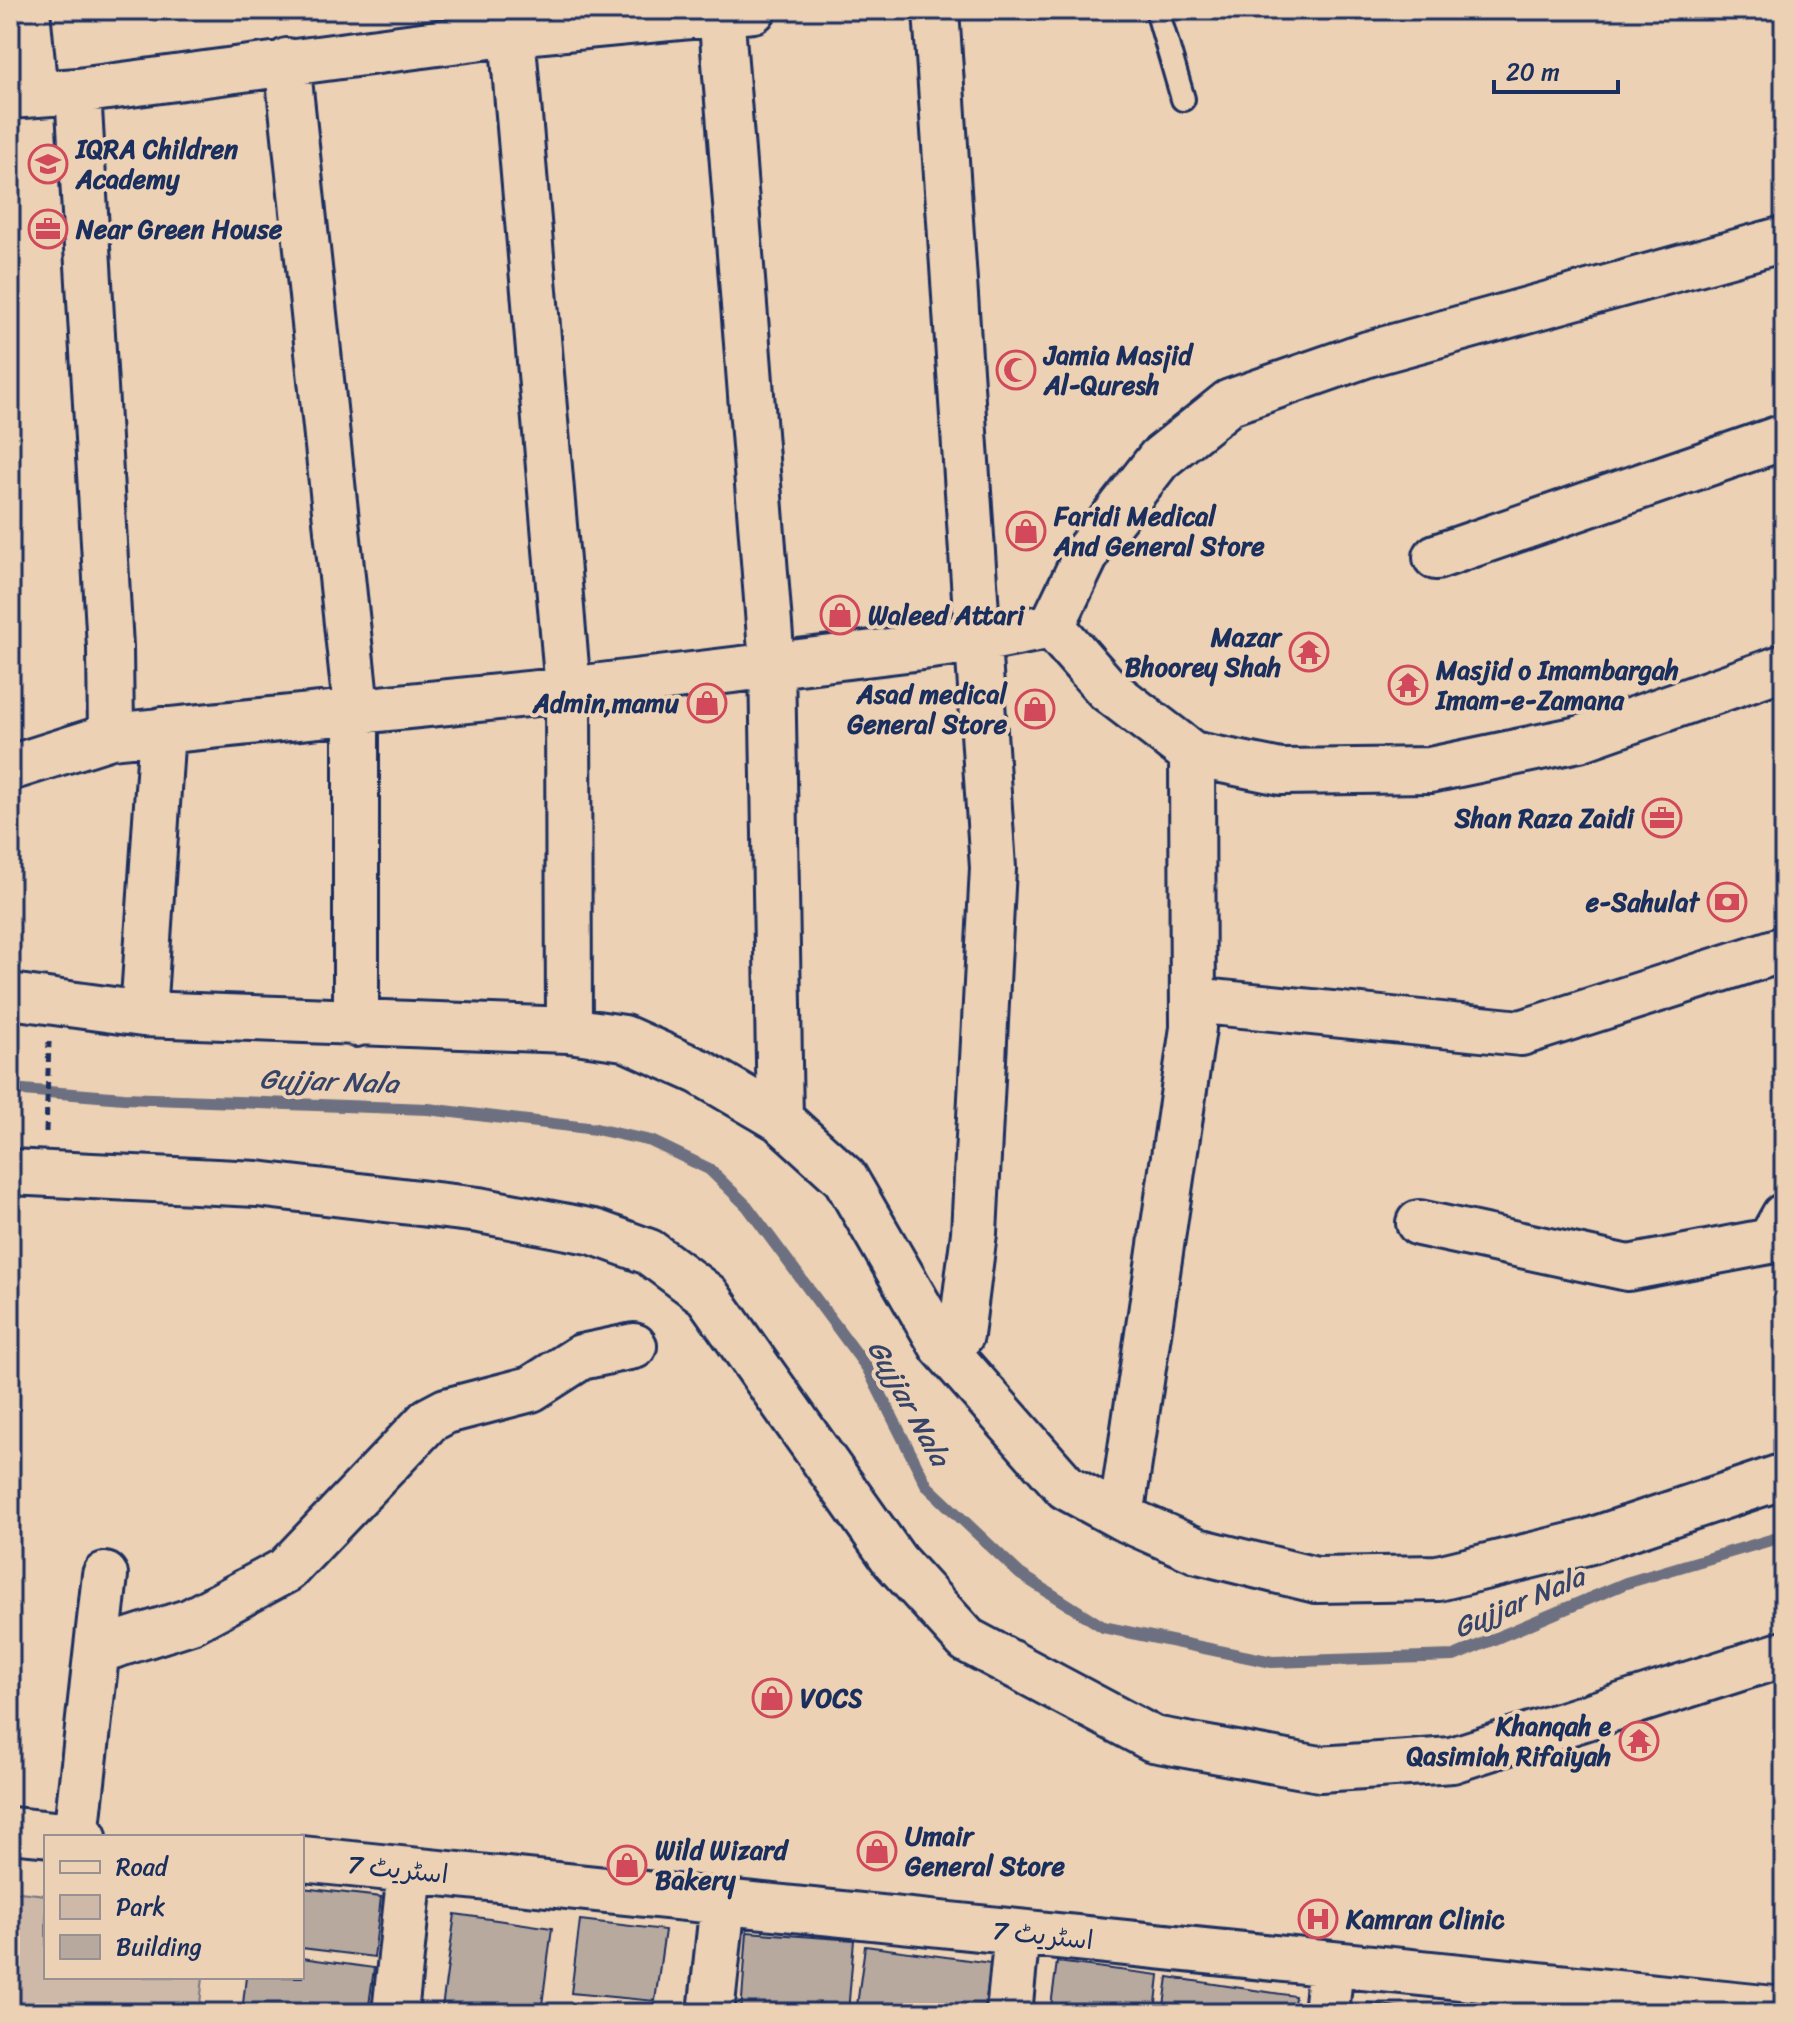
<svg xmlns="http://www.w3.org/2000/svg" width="1794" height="2023" viewBox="0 0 1794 2023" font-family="Sriracha,'Playpen Sans Arabic',sans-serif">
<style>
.green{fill:#ceb9a8;stroke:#747483;stroke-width:2}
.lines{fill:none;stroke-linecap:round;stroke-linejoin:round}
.stream{stroke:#6d6f80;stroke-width:12}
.building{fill:#b8a99f;stroke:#1b2f5e;stroke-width:2}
.lane-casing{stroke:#1b2f5e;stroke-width:28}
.street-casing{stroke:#1b2f5e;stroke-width:50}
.path{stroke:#1b2f5e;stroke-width:5;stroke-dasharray:8 6;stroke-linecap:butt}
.lane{stroke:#ecd1b4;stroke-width:22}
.street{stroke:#ecd1b4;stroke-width:44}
.labels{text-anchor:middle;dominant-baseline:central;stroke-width:8;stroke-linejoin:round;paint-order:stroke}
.poi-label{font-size:26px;font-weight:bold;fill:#1b2f5e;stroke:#ecd1b4;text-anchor:start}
.street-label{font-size:26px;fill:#1b2f5e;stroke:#ecd1b4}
.water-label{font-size:28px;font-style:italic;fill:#364469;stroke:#ecd1b4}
</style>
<rect width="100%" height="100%" fill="#ecd1b4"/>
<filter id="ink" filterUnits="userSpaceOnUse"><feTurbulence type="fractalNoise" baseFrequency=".0125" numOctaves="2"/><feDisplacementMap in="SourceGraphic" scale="16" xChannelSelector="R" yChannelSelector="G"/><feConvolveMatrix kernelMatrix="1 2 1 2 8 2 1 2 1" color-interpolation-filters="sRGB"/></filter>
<g filter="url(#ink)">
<path class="green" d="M10 1891 46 1895V1977H203L199 2013H10Z"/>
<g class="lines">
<path class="stream" d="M10 1089 124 1098 428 1109 596 1129 651 1141 709 1169 747 1206 868 1369 927 1486 1020 1574 1103 1627 1272 1662 1454 1656 1626 1583 1784 1536"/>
</g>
<path class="building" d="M302 1888 381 1897 374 1957 302 1948Z
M455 1914 552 1928 541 2013H478L442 2008Z
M580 1920 665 1930 655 2001 571 1993Z
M747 1932 854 1940 848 2013H741Z
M865 1946 991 1963 984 2013H856Z
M302 1958 374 1968 368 2013H242L246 1977H302Z
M1057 1962 1159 1975 1155 2013H1050Z
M1168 1977 1295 1996 1293 2013H1163Z
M1368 2003 1439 2013H1367Z
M558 2008 623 2013H557Z"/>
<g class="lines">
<defs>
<path id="lane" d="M1157 10 1183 99"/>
<path id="street" d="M27 10 35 94
M936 10 993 868 974 1233 961 1335 942 1346
M721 11 772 663 780 1119
M512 33 568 690 569 1030
M287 61 356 708V1024
M78 91 110 647 111 736
M10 96 78 91 512 33 753 10
M1436 557 1784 437
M1052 626 1089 549 1159 459 1230 402 1368 354 1784 239
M1052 626 1107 689 1192 754 1281 772 1430 770 1579 739 1784 667
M10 768 111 736 568 690 980 640 1052 626
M10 996 143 1014 569 1030 624 1038 700 1072 780 1119 845 1178 942 1346 1066 1487 1121 1517 1198 1551 1316 1580 1438 1578 1587 1542 1784 1476
M1193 1000 1521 1033 1784 949
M143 1014 162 730
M10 1172 257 1184 479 1210 594 1232 649 1252 707 1295 895 1561 967 1640 1153 1739 1320 1769 1452 1760 1784 1654
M1419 1223 1628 1268 1770 1241 1784 1216
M1121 1517 1193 1028 1192 754
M97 1651 191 1621 286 1570 429 1420 446 1411 531 1389 581 1357 634 1346
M10 1830 84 1837
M76 1836 105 1575
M302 1859 1784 2010
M395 2013 410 1871
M711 2013 723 1902
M1009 2013 1017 1933
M1326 2013 1331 1964"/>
</defs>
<use href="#lane" class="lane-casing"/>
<use href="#street" class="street-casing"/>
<path class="path" d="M46 1132 49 1042"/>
<use href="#lane" class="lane"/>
<use href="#street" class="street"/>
</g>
</g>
<defs>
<symbol id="school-ring" viewBox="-11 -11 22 22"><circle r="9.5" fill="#ecd1b4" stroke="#d1495b" stroke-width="1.5"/><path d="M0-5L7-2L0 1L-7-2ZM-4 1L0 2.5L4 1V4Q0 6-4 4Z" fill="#d1495b"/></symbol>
<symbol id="office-ring" viewBox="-11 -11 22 22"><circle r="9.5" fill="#ecd1b4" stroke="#d1495b" stroke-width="1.5"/><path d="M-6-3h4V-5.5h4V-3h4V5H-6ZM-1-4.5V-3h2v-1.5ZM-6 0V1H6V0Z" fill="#d1495b"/></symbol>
<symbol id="mosque-ring" viewBox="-11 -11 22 22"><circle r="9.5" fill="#ecd1b4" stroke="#d1495b" stroke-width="1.5"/><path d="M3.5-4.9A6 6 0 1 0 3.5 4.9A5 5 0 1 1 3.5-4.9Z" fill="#d1495b"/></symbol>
<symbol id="shop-ring" viewBox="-11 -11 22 22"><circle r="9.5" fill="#ecd1b4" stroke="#d1495b" stroke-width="1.5"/><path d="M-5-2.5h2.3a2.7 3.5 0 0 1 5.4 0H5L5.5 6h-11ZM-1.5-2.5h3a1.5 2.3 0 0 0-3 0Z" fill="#d1495b"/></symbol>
<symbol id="temple-ring" viewBox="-11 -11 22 22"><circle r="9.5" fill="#ecd1b4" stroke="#d1495b" stroke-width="1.5"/><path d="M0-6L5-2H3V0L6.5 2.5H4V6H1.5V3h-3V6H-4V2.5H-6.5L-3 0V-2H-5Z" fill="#d1495b"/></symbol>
<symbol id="bank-ring" viewBox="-11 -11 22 22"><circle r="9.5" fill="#ecd1b4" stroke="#d1495b" stroke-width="1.5"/><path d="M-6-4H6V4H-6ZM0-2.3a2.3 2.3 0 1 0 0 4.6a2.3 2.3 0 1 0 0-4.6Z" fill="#d1495b"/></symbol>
<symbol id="hospital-ring" viewBox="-11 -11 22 22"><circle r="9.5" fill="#ecd1b4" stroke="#d1495b" stroke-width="1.5"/><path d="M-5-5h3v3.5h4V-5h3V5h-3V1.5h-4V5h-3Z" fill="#d1495b"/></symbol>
</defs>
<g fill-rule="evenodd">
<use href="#school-ring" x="26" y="142" width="44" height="44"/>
<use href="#office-ring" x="26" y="207" width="44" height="44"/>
<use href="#mosque-ring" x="994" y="348" width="44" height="44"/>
<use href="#shop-ring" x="1004" y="509" width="44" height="44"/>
<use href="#shop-ring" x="818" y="593" width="44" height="44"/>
<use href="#temple-ring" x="1287" y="630" width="44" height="44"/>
<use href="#temple-ring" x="1386" y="663" width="44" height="44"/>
<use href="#shop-ring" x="685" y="681" width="44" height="44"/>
<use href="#shop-ring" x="1013" y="687" width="44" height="44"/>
<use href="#office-ring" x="1640" y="796" width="44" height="44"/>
<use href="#bank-ring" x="1705" y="880" width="44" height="44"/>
<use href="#shop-ring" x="750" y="1676" width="44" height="44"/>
<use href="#temple-ring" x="1617" y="1719" width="44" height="44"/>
<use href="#shop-ring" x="855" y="1829" width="44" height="44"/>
<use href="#shop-ring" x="605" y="1843" width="44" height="44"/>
<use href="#hospital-ring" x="1296" y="1897" width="44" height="44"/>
</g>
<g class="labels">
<g class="poi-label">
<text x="76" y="149">IQRA Children<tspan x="76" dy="30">Academy</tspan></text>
<text x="76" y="229">Near Green House</text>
<text x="1044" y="355">Jamia Masjid<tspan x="1044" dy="30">Al-Quresh</tspan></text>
<text x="1054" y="516">Faridi Medical<tspan x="1054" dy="30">And General Store</tspan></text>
<text x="868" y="615">Waleed Attari</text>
<text x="1281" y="637" text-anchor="end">Mazar<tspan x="1281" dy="30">Bhoorey Shah</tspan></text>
<text x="1436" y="670">Masjid o Imambargah<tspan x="1436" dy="30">Imam-e-Zamana</tspan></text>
<text x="1007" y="694" text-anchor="end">Asad medical<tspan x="1007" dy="30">General Store</tspan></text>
<text x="679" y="703" text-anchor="end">Admin,mamu</text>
<text x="1634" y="818" text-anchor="end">Shan Raza Zaidi</text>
<text x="1699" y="902" text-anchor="end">e-Sahulat</text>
<text x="800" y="1698">VOCS</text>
<text x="1611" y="1726" text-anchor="end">Khanqah e<tspan x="1611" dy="30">Qasimiah Rifaiyah</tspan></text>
<text x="905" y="1836">Umair<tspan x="905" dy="30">General Store</tspan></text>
<text x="655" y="1850">Wild Wizard<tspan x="655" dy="30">Bakery</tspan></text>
<text x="1346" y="1919">Kamran Clinic</text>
</g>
<g class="street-label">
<text transform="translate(398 1869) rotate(6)">اسٹریٹ 7</text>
<text transform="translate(1043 1935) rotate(6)">اسٹریٹ 7</text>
</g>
<g class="water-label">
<text transform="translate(329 1081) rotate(2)">Gujjar Nala</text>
<text transform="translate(909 1403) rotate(61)">Gujjar Nala</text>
<text transform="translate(1519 1602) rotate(-23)">Gujjar Nala</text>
</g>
</g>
<rect width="1794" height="2023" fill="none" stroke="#ecd1b4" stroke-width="40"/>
<rect x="20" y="20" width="1754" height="1983" fill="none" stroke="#1b2f5e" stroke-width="3" filter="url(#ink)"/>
<rect x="44" y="1835" width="260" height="144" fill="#ecd1b4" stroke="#989092" stroke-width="2"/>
<rect x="60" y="1861" width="40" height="12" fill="#ecd1b4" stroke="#989092" stroke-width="2"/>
<text x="116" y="1875" font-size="24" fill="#1b2f5e">Road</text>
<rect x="60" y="1895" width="40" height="24" fill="#ceb9a8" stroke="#989092" stroke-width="2"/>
<text x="116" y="1915" font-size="24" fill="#1b2f5e">Park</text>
<rect x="60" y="1935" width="40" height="24" fill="#b8a99f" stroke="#989092" stroke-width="2"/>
<text x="116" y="1955" font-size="24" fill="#1b2f5e">Building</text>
<path d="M1494 80v12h124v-12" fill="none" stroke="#1b2f5e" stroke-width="4"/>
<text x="1506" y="80" font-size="24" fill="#1b2f5e" stroke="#ecd1b4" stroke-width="6" paint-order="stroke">20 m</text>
</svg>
